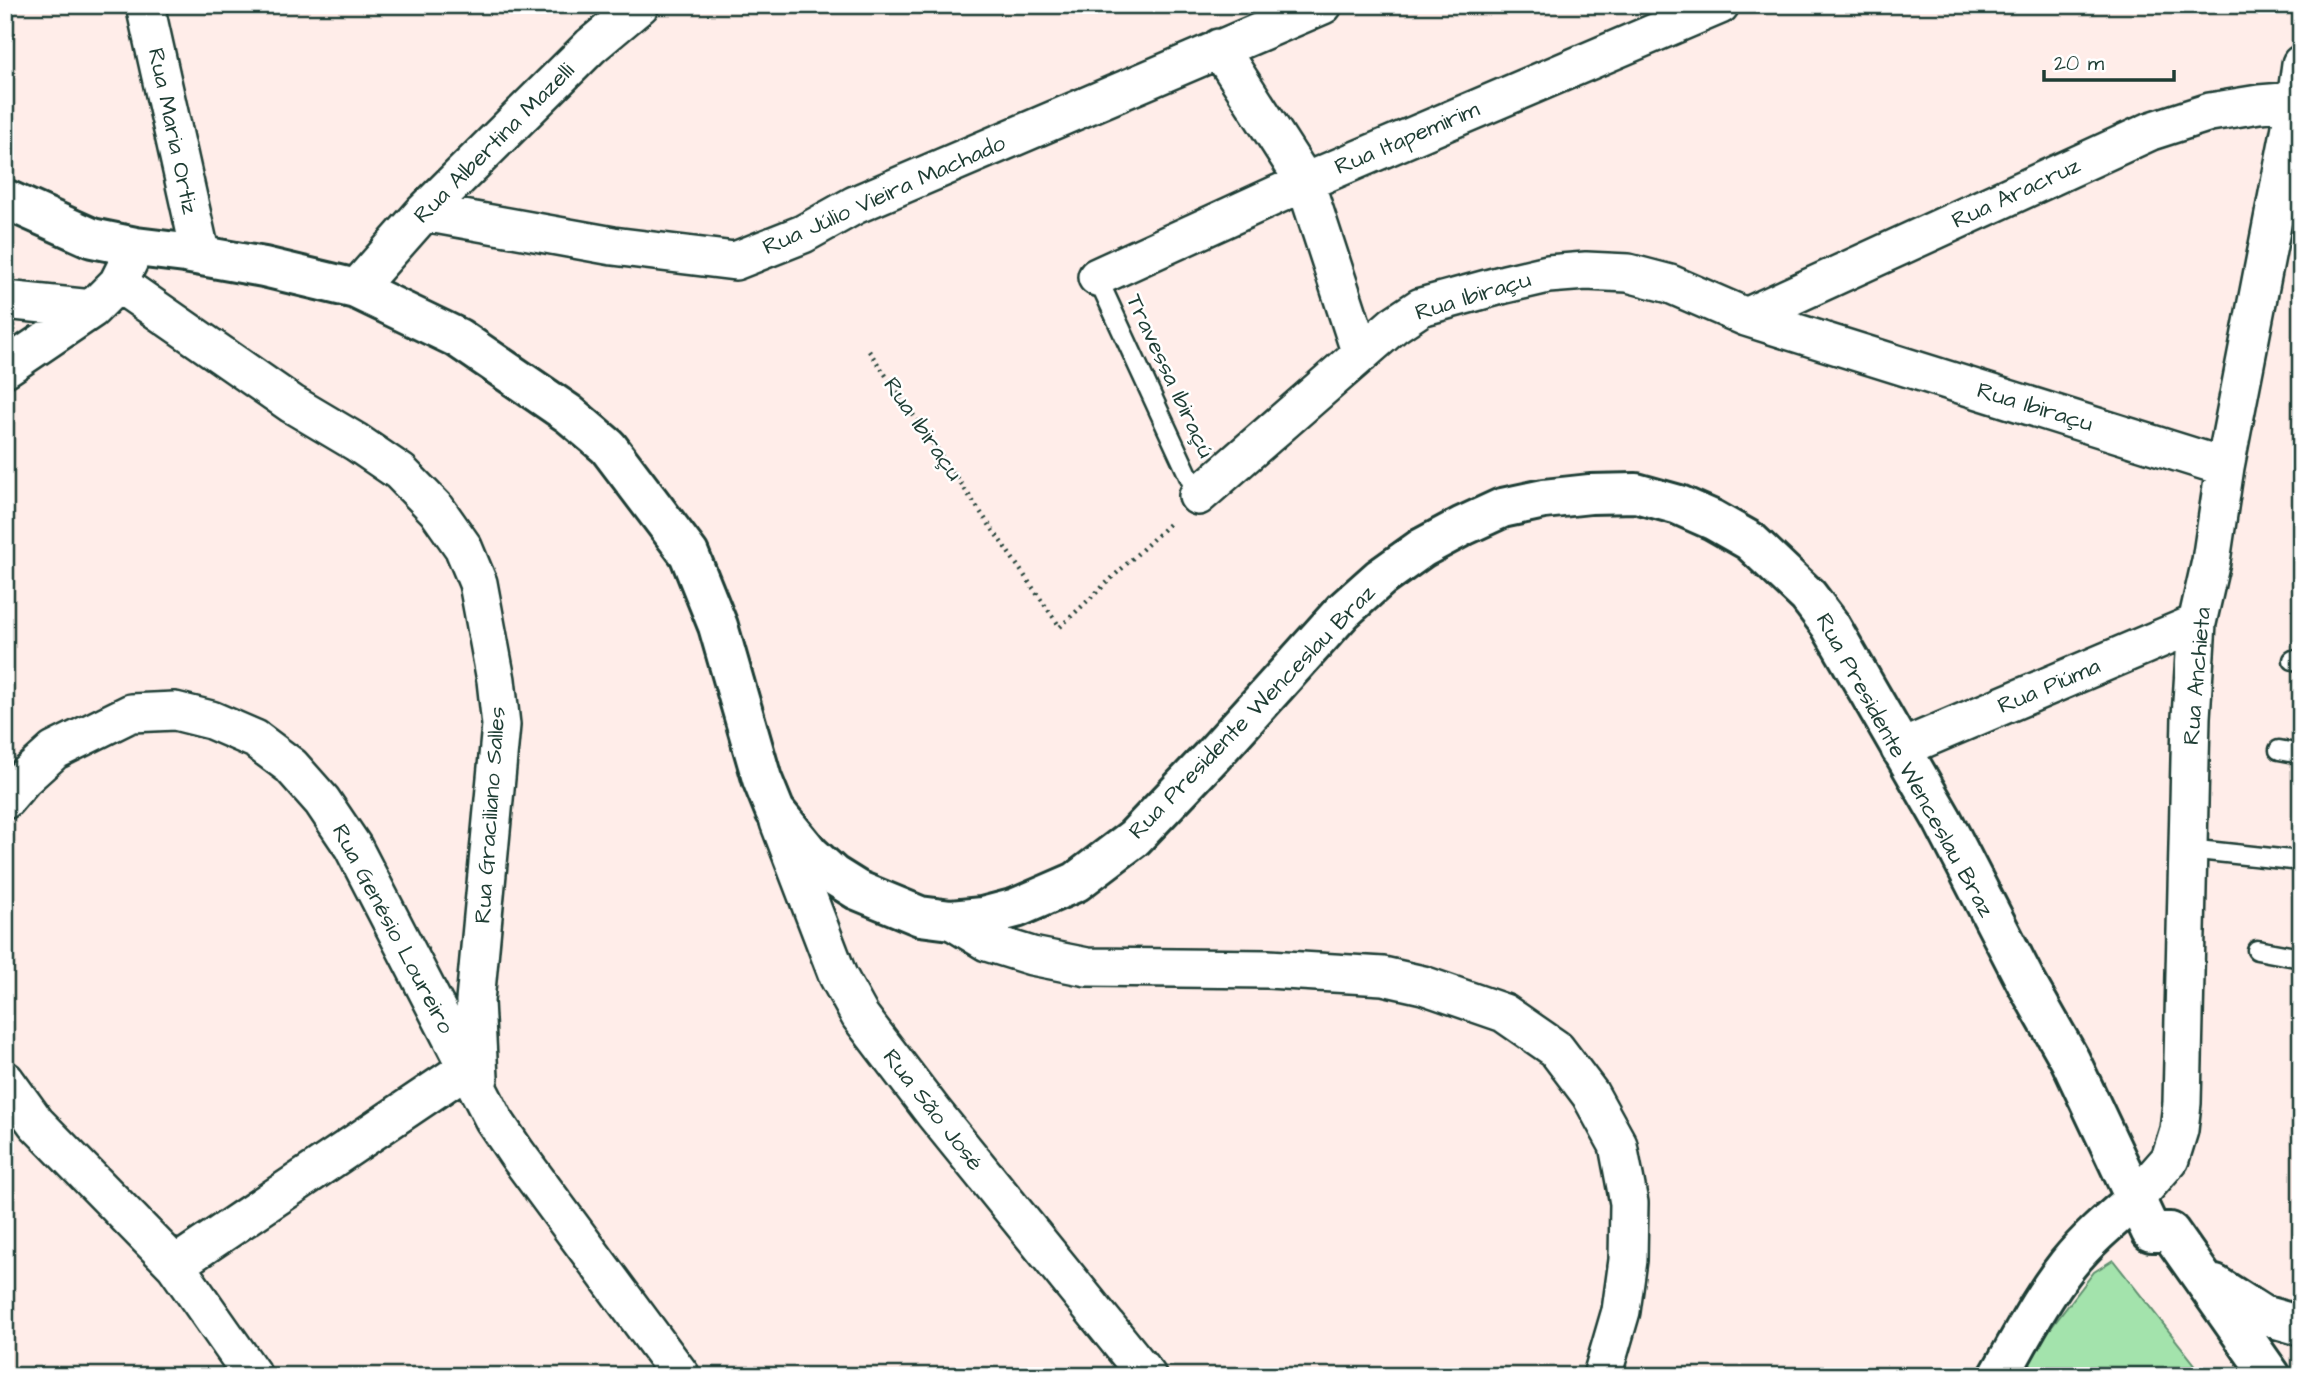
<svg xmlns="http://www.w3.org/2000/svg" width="2306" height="1381" viewBox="0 0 2306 1381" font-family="'Architects Daughter',sans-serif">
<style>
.green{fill:#a3e3ac;stroke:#619070;stroke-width:2}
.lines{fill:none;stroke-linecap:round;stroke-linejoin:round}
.service-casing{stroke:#1f3d34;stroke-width:23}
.minor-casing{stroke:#1f3d34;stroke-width:42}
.tertiary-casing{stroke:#1f3d34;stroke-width:44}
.path{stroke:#1f3d34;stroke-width:4.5;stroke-dasharray:2 5;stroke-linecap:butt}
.service{stroke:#fff;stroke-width:18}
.minor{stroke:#fff;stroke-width:37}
.tertiary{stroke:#fff;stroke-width:38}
.labels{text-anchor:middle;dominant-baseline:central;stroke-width:5;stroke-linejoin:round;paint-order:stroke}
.street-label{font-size:23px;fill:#1f3d34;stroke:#fff}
</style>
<rect width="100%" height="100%" fill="#ffede9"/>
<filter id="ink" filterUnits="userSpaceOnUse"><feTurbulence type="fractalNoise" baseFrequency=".0143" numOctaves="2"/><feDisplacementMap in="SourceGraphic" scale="14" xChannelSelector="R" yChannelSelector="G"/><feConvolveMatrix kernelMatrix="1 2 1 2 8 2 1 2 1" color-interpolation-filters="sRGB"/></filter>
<g filter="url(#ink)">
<path class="green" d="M2113 1260 2204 1376H2020L2044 1337 2094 1272Z"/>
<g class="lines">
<defs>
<path id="service" d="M1097 277 1198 496
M2293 660 2301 661
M2279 750 2301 754
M2188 849 2301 861
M2257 950 2301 958"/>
<path id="minor" d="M145 5 201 256
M1219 48 1305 182 1361 354
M424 212 613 246 735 261 803 234 855 205 1323 5
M1097 277 1305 182 1720 5
M118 283 292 404 356 442 400 472 437 510 463 547 478 583 496 680 501 725 475 1001 479 1078
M356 289 424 212 591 46 640 5
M5 300 92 309
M1746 317 2151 131 2210 112 2259 104 2296 101
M5 368 92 309 118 283 129 261
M1198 496 1394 325 1421 307 1505 284 1548 274 1586 271 1628 273 1670 284 1746 317 2225 467
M1900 749 2197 623
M5 800 23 779 54 751 131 713 175 711 211 720 255 739 291 766 322 801 353 847 494 1120 517 1154 681 1376
M779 822 838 976 860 1016 934 1113 1147 1376
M951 920 987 942 1032 956 1087 967 1268 969 1383 976 1423 985 1504 1013 1556 1049 1590 1094 1618 1145 1629 1203 1628 1260 1621 1311 1602 1376
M5 1080 36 1123 175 1265 253 1376
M2135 1199 2170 1159 2179 1130 2182 1103 2191 717 2197 623 2211 561 2225 467 2296 101 2301 64
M175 1265 467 1068"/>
<path id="tertiary" d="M5 199 92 238 136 247 185 253 264 267 356 289 458 338 569 414 608 447 689 554 718 626 762 779 775 811 810 854 833 875 857 890 920 916 951 920 982 917 1016 908 1076 882 1134 838 1214 754 1343 611 1380 578 1422 548 1463 526 1502 508 1544 499 1590 494 1636 493 1679 505 1713 520 1750 541 1808 596 1830 625 1942 819 2027 984 2070 1060 2151 1232H2170
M2170 1232 2271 1376
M2215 1285 2262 1315 2301 1326
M1999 1376C2021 1338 2041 1298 2068 1264 2088 1239 2112 1219 2135 1199"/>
</defs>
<use href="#service" class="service-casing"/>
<use href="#minor" class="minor-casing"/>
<use href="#tertiary" class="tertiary-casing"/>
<path class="path" d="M869 351 1060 627 1170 523"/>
<use href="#service" class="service"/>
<use href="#minor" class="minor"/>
<use href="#tertiary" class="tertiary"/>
</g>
</g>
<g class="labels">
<g class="street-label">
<text transform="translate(173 131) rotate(78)">Rua Maria Ortiz</text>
<text transform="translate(1407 138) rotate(-23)">Rua Itapemirim</text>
<text transform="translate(494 143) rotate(-45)">Rua Albertina Mazelli</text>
<text transform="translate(2016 193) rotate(-25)">Rua Aracruz</text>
<text transform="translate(884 195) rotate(-24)">Rua Júlio Vieira Machado</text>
<text transform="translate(1473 296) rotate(-17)">Rua Ibiraçu</text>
<text transform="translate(1170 376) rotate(65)">Travessa Ibiraçú</text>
<text transform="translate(2035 407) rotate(17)">Rua Ibiraçu</text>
<text transform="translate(923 429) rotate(55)">Rua Ibiraçu</text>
<text transform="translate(2197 676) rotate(-85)">Rua Anchieta</text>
<text transform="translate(2049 686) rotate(-23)">Rua Piúma</text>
<text transform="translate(1252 712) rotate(-46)">Rua Presidente Wenceslau Braz</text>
<text transform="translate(1905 765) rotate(61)">Rua Presidente Wenceslau Braz</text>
<text transform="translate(490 815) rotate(-86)">Rua Graciliano Salles</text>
<text transform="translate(393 929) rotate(62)">Rua Genésio Loureiro</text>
<text transform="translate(933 1110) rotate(52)">Rua São José</text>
</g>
</g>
<rect width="2306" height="1381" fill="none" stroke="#fff" stroke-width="28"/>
<rect x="14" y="14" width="2278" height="1353" fill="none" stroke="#1f3d34" stroke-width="2.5" filter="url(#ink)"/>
<path d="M2044 70v10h130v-10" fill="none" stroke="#1f3d34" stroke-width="3.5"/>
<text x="2054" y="70" font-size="21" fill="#1f3d34" stroke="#ffffff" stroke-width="5" paint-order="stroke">20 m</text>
</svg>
